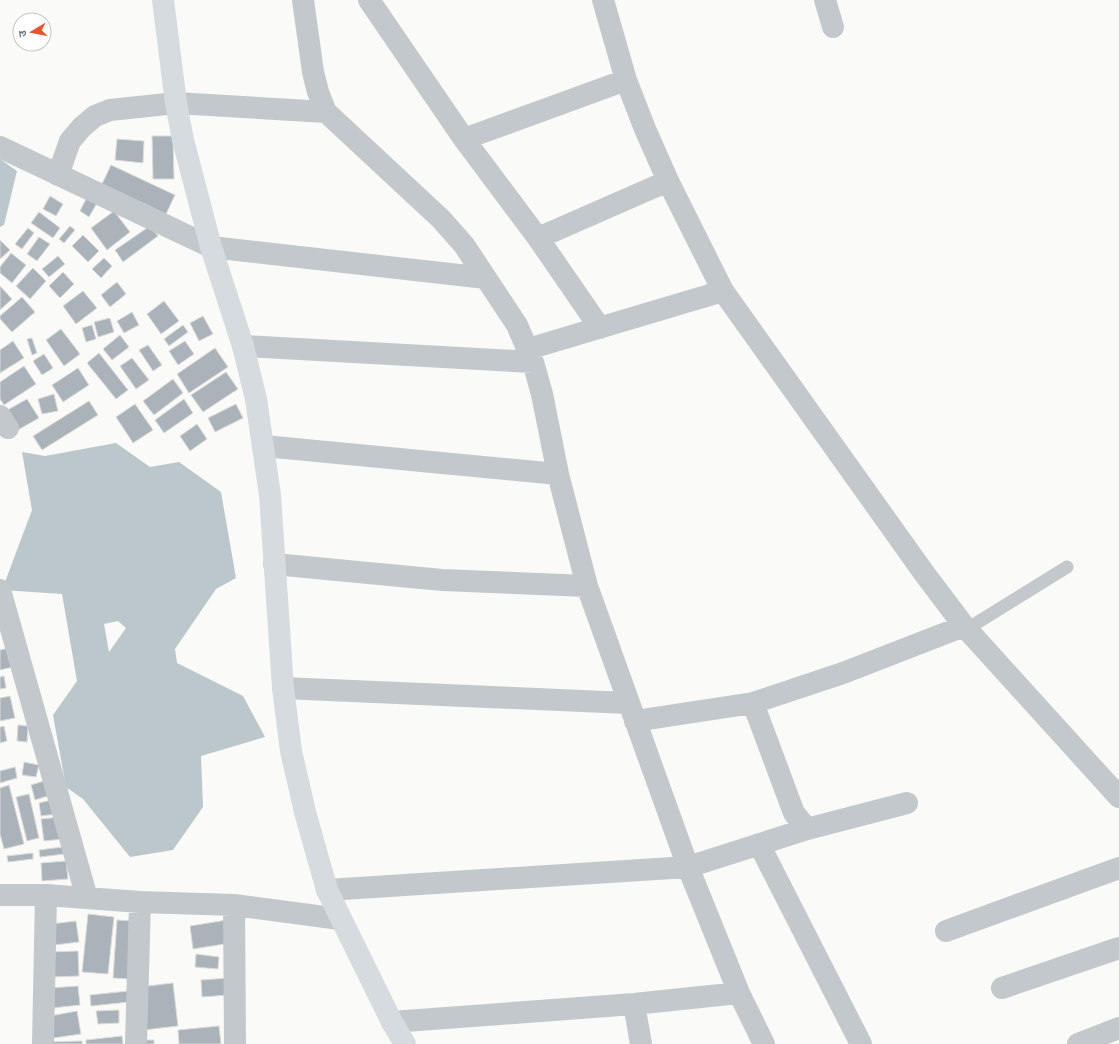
<svg xmlns="http://www.w3.org/2000/svg" width="1119" height="1044" viewBox="0 0 1119 1044" font-family="Mulish,'Noto Sans Devanagari',sans-serif">
<style>
.water{fill:#bbc7cb;fill-rule:evenodd}
.building{fill:#aab3b9;stroke:#dcdcda}
.lines{fill:none;stroke-linecap:round;stroke-linejoin:round}
.lane{stroke:#c3c8cc;stroke-width:13}
.street{stroke:#c3c8cc;stroke-width:22}
.secondary{stroke:#d6dbdf;stroke-width:22}
</style>
<rect width="100%" height="100%" fill="#fafaf8"/>
<path class="water" d="M0 159 17 171 4 225 0 227Z
M116 443 150 467 179 462 221 492 236 578 216 589 175 649 177 663 243 696 265 737 201 756 203 807 173 850 130 857 83 799 66 787 53 715 77 681 62 594 2 590 32 510 22 452 45 456ZM118 621 126 628 109 652 104 624Z"/>
<path class="building" d="M152 136H173L174 179H153Z
M117 139 144 141 143 163 115 160Z
M111 165 175 195 166 214 102 184Z
M50 196 63 204 56 216 43 209Z
M87 197 97 203 89 217 80 211Z
M114 211 130 232 107 250 91 228Z
M39 212 60 228 53 238 31 223Z
M70 226 75 230 64 243 59 239Z
M150 226 158 236 123 262 115 250Z
M28 228 34 233 22 249 15 244Z
M83 235 99 251 88 262 72 246Z
M39 237 50 244 37 261 27 254Z
M0 240 10 250 0 259Z
M11 253 26 265 12 283 0 273V267Z
M58 256 65 264 49 277 42 269Z
M104 258 112 266 101 278 92 269Z
M33 268 46 281 30 299 16 286Z
M63 272 74 284 60 298 49 286Z
M117 282 126 294 110 307 101 295Z
M0 286 12 299 0 310Z
M83 291 97 308 76 324 63 306Z
M22 297 35 312 12 332 0 319V316Z
M164 301 179 321 161 334 147 314Z
M132 312 139 325 124 333 117 321Z
M203 316 213 334 199 341 190 323Z
M110 318 114 332 98 337 94 322Z
M92 325 96 339 86 342 82 328Z
M183 325 188 332 169 346 164 339Z
M61 329 80 354 64 366 46 340Z
M120 335 129 347 112 360 103 349Z
M32 338 37 353 32 355 27 339Z
M13 341 24 358 0 373V350Z
M185 341 194 354 178 365 169 351Z
M148 345 162 365 153 371 139 350Z
M215 348 228 367 189 393 177 374Z
M99 353 128 390 116 399 87 363Z
M44 354 53 368 42 375 33 361Z
M132 358 149 380 136 389 120 366Z
M24 366 36 384 4 405 0 399V382Z
M78 368 89 385 63 402 52 385Z
M226 372 238 389 203 412 191 395Z
M173 379 183 393 154 415 143 401Z
M54 394 58 411 42 414 38 399Z
M27 399 39 418 16 431 4 412Z
M184 399 193 413 164 433 155 420Z
M89 401 98 415 42 450 33 436Z
M135 404 153 430 133 443 116 417Z
M236 404 243 418 215 432 208 418Z
M197 424 207 439 190 451 180 436Z
M9 648 13 667 0 670V650Z
M4 676 6 688 0 689V677Z
M10 696 15 718 0 721V698Z
M18 725 28 726 27 742 17 741Z
M4 726 7 741 0 743V727Z
M24 762 39 765 36 777 22 775Z
M15 767 17 778 0 783V771Z
M50 779 54 794 35 800 31 785Z
M9 785 24 844 4 849 0 834V788Z
M29 794 39 838 27 841 16 797Z
M55 799 57 814 41 816 39 803Z
M60 817 63 839 44 841 41 819Z
M62 847 64 854 40 857 39 850Z
M33 853V859L8 862 7 856Z
M66 861 68 879 42 881 41 863Z
M88 914 114 917 108 974 82 972Z
M117 920 133 921 129 979 113 978Z
M227 920 231 943 193 949 190 926Z
M76 921 79 942 54 945 51 924Z
M78 951 79 976 50 977 49 952Z
M196 954 219 957 218 969 195 967Z
M228 978V995L202 997 201 980Z
M173 983 178 1026 144 1030 139 987Z
M78 986 80 1005 52 1008 50 988Z
M128 991 129 1002 91 1006 90 995Z
M119 1010V1023L98 1024 96 1011Z
M77 1011 81 1034 53 1038 50 1016Z
M219 1026 221 1044H179L178 1030Z
M122 1036 123 1044H86V1040Z
M139 1040H154V1044H139Z
M82 1041V1044H48V1042Z"/>
<g class="lines">
<path class="lane" d="M967 629 1067 567"/>
<path class="street" d="M303 0 313 72 318 92 326 112 441 219 464 245 517 325 533 362 542 394 558 474 587 586 688 867 739 993 764 1044
M369 0 464 139 538 238 600 328
M603 0 626 80 645 129 668 181 723 291 924 573 964 626 1119 797
M825 0 833 27
M464 139 626 80
M0 147 211 247 486 278
M58 175 70 141 82 127 95 116 110 110 176 103 326 112
M538 238 668 181
M243 346 533 362
M528 349 723 291
M0 416 8 428
M264 446 558 474
M274 564 442 580 587 586
M0 590 87 898
M283 688 628 703
M753 703 794 813 807 829
M635 721 753 703 843 673 964 626
M759 844 861 1044
M327 890 688 867 807 829 907 803
M0 895H46L140 902 234 905 340 919
M234 905 235 1044
M946 931 1119 868
M1002 988 1119 948
M634 1004 641 1044
M392 1022 634 1004 739 993
M43 1044 46 895
M136 1044 140 902
M1078 1044 1119 1028"/>
<path class="secondary" d="M163 0 176 103 183 140 211 247 243 346 256 399 270 495 283 688 291 751 305 812 327 890 392 1022 405 1044"/>
</g>
<g transform="translate(32 32) rotate(260)"><circle r="19" fill="#ffffff" stroke="#c1c8cd"/>
<path d="M0-3L7 15L0 10L-7 15Z" fill="#e4572e"/>
<text y="-6" font-size="11" font-weight="bold" text-anchor="middle" fill="#657683">उ</text>
</g>
</svg>
